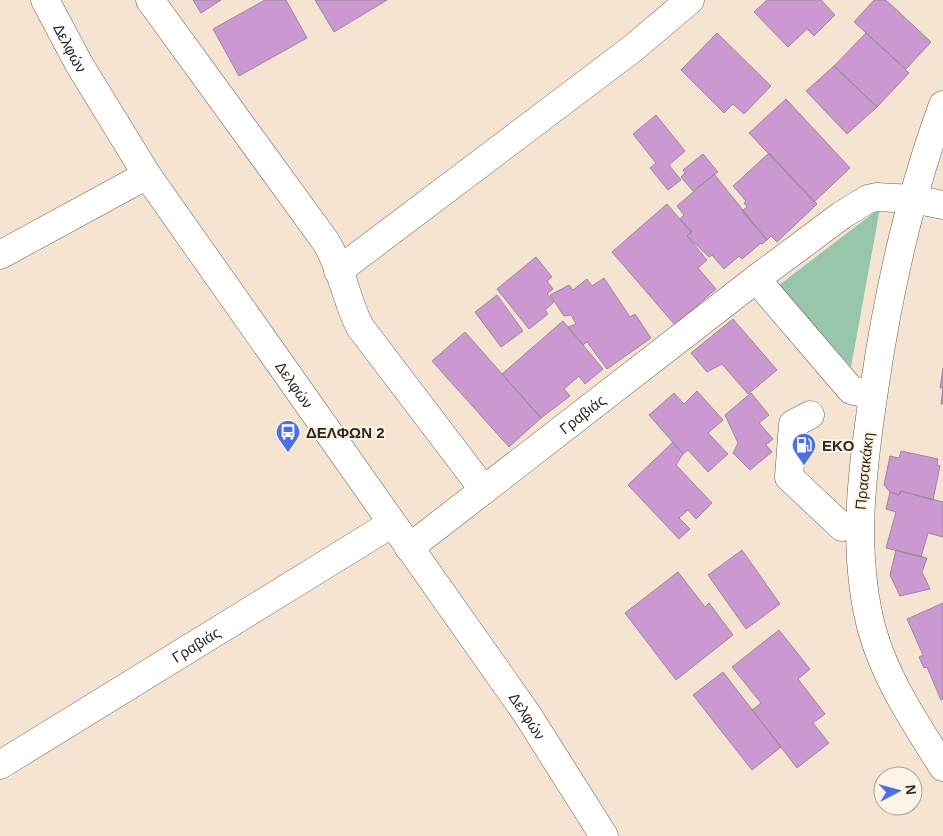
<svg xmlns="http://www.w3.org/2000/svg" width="943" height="836" viewBox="0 0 943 836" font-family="Arial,sans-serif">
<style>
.green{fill:#98c6aa}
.building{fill:#cb98d2;stroke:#998a9b}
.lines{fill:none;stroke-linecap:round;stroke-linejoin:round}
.minor-casing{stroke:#6e5e4e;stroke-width:29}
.minor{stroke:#fff;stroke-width:28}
.labels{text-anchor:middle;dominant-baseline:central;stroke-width:4;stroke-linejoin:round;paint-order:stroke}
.street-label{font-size:15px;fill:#2f2821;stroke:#fef3e7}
.poi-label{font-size:15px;font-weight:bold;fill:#2f2821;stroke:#fef3e7;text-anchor:start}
</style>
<rect width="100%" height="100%" fill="#f6e4d2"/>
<path class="green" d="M880 208 851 367 779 285Z"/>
<path class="building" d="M193 0H221L201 13Z
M265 0H286L307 38 239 76 213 29Z
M315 0H387L334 32Z
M767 0H821L835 15 814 36 807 29 788 47 754 12Z
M874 0H886L931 42 906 69 854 22Z
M717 33 771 86 744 114 733 104 724 113 681 70Z
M866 33 909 73 877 107 834 66Z
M834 66 877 107 847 134 806 91Z
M786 99 850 168 814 202 749 133Z
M656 115 685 151 669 165 681 180 668 190 650 168 656 163 633 134Z
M769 153 817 204 777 242 771 236 767 240 742 211 747 207 744 203 746 201 733 186Z
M703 154 718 172 693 191 681 177 685 173 683 170Z
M714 174 767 240 762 244 761 243 742 259 739 256 724 269 712 255 709 257 687 236 692 232 680 219 684 215 677 206Z
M667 204 691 232 687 236 707 260 698 268 716 289 675 325 612 252Z
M536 257 552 277 547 281 553 289 547 294 554 302 545 310 548 314 529 329 497 289Z
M604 278 630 317 635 314 651 338 607 369 587 342 583 345 568 327 576 324 571 315 564 316 550 295 569 285 573 290 587 279 592 286Z
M497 295 523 331 501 347 475 312Z
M733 319 777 370 748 394 722 364 707 372 691 353Z
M563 321 603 369 585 384 579 376 564 389 570 396 541 418 502 374Z
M465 332 541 418 509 447 432 361Z
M943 368V404H941L943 388H940Z
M697 391 723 420 708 433 728 454 708 472 688 450 683 454 649 415 674 393 684 404Z
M751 393 769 415 759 423 773 439 766 445 772 452 750 470 733 453 738 443 725 415Z
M673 442 683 454 676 465 712 503 696 519 688 510 679 518 690 529 679 539 628 485Z
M901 451 938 459 937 465 940 466 933 500 901 491 899 495 890 492 884 485 890 456 899 458Z
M901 491 943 502V537L928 533 921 557 886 548 896 512 886 509 890 492 899 495Z
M742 550 780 604 746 629 708 575Z
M896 550 927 558 922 572 930 589 900 596 890 575Z
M678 572 705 607 709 603 733 635 676 680 625 613Z
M943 603V699L941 700 927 667 924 668 919 657 923 655 907 619Z
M779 630 810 669 798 679 825 714 813 723 829 743 797 768 752 710 761 703 732 667Z
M723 672 781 747 752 770 693 695Z"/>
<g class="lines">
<defs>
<g id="minor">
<path id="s1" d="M45 0 79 64 147 175 527 714 604 836"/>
<path d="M150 0 326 242C342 268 346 300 360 327L484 490"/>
<path d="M943 105C909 197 888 293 874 390 862 470 851 551 872 630 886 680 916 724 943 767"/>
<path d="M0 255 147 175"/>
<path d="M338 271 632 49 690 0"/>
<path d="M756 279 851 390 873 395"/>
<path d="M810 415 793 424 789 477 842 527"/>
<path id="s2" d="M409 548 756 279 842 215 868 199 877 197 913 199 943 205"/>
<path id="s3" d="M0 765 391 524"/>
</g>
</defs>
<use href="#minor" class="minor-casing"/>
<use href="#minor" class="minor"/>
</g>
<defs>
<symbol id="bus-pin" viewBox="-11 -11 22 30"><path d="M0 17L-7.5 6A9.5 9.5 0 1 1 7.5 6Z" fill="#4a70e3" stroke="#fef3e7"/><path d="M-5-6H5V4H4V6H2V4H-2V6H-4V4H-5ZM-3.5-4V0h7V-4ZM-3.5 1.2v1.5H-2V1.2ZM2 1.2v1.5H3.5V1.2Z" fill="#fff"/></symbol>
<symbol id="fuel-pin" viewBox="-11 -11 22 30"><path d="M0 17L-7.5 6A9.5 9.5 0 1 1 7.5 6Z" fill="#4a70e3" stroke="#fef3e7"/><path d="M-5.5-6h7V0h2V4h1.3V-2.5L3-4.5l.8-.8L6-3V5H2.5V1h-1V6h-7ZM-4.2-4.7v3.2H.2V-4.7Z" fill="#fff"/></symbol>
</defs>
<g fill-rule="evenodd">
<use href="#bus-pin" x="274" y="418" width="28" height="38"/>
<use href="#fuel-pin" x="790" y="431" width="28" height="38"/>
</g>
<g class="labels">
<g class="street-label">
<text stroke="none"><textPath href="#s1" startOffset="54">Δελφών</textPath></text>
<text stroke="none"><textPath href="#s1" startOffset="459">Δελφών</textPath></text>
<text stroke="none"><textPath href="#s2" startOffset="219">Γραβιάς</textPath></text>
<text transform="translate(864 471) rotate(-84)">Πρασακάκη</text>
<text stroke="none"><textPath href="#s3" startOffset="230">Γραβιάς</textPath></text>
<text stroke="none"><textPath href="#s1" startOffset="864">Δελφών</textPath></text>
</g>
<g class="poi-label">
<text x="306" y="432">ΔΕΛΦΩΝ 2</text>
<text x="822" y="445">EKO</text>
</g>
</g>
<g transform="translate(898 791) rotate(84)"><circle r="24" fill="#fef3e7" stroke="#aba298"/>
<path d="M0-4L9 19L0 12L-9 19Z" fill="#4a70e3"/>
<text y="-8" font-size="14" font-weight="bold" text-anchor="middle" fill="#2f2821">N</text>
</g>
</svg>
